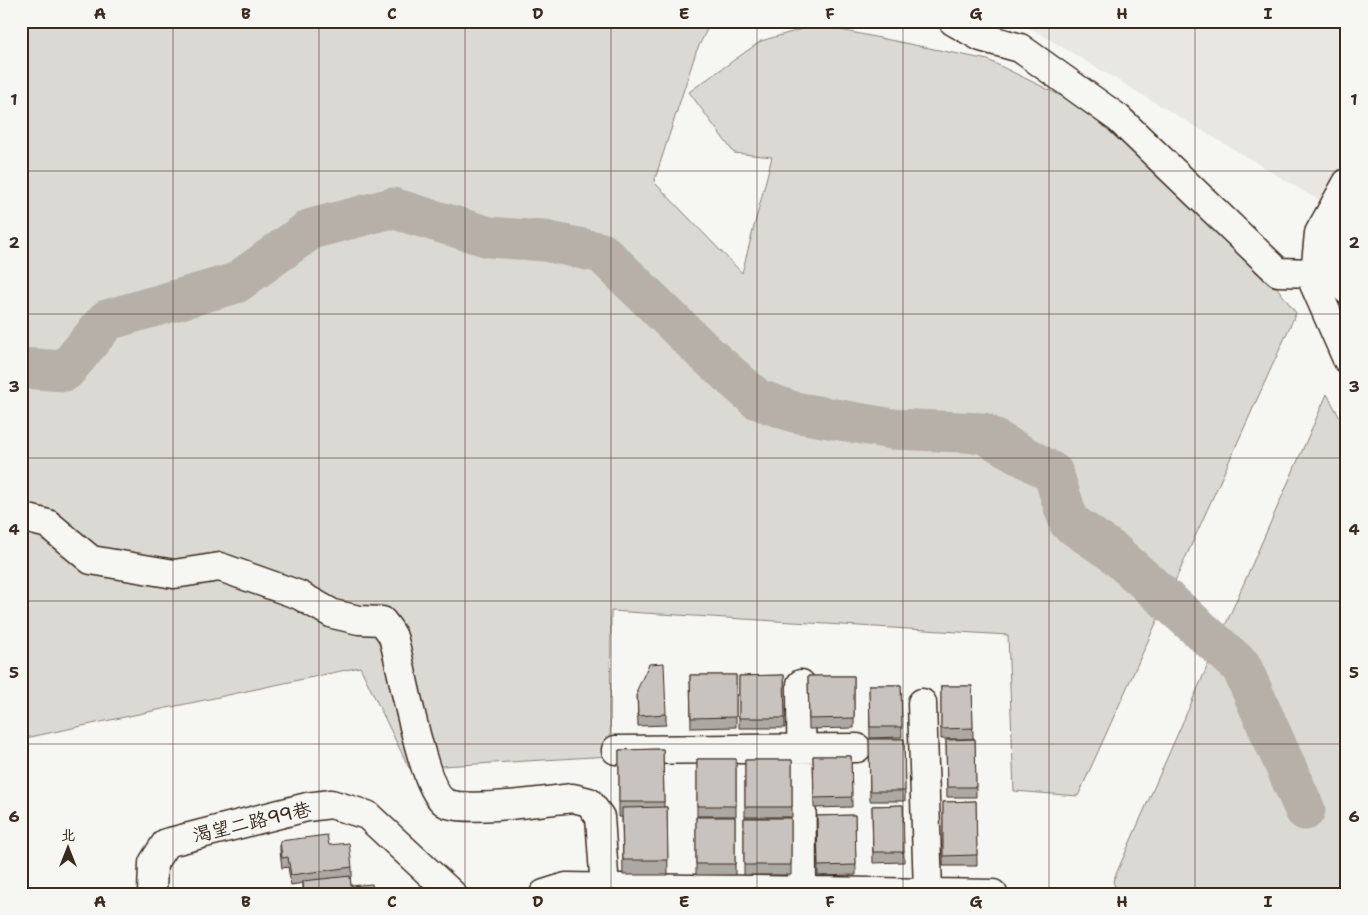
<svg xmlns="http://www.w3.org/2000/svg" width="1368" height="915" viewBox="0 0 1368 915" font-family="'Shantell Sans','LXGW WenKai TC',sans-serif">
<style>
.built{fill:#e8e7e2}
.green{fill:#dad9d3;stroke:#8a8278}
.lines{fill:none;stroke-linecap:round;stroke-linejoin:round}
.river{stroke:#b6b0a9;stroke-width:41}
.minor-casing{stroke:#3b2a1e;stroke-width:31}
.minor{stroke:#f6f6f2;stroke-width:28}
.wall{fill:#aca8a3;stroke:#3b2a1e}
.building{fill:#c8c3be;stroke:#3b2a1e}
.grid{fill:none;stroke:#3b2a1e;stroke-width:1;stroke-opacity:0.55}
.labels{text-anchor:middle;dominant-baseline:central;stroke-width:4;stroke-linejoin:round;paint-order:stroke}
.street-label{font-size:19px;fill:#3b2a1e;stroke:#f6f6f2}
.neatline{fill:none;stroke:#3b2a1e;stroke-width:2}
.grid-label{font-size:16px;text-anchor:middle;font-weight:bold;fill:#3b2a1e}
</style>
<rect width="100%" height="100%" fill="#f6f6f2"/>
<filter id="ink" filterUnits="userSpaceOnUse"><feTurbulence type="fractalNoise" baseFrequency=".02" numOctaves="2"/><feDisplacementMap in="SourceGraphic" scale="10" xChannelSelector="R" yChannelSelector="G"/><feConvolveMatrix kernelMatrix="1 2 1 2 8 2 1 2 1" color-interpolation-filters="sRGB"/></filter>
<g filter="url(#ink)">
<path class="built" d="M1015 21H1347V217L1027 26Z"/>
<path class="green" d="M21 21H711L696 52 654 182 742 273 772 157 734 153 689 92 761 41 816 25 988 60 1098 114 1257 261 1296 313 1078 796 1014 791 1008 635 611 611 610 756 409 768 360 667 21 739Z
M1327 394 1347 431V894H1117L1113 881Z"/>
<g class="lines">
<path class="river" d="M21 368 65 371 107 320 236 283 311 229 392 208 489 237 545 241 602 253 704 352 757 399 794 412 892 429 983 433 1053 473 1069 522 1113 552 1241 666 1305 810"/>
<defs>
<path id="minor" d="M953 21 981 37 1020 48 1118 118 1278 272 1315 273
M1347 183 1319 233 1314 284 1347 359
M1347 232 1342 280 1347 290
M21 517 48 524 91 560 174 574 220 567 299 595 333 614 359 620 382 621C386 626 391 632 393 637 402 665 422 795 448 804 472 812 545 801 573 798L589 802 600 817 605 889
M801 684 802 891
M922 703 928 892
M616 750 857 748
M152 894 153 863 166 843 307 807 331 804 367 815 452 894
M544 894 566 887 993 894"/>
</defs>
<use href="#minor" class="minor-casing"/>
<use href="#minor" class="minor"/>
</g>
<path class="wall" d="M690 675H736V727L691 728Z
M784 675 785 728H739V676Z
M808 676H854V728L809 729Z
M869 685H901L902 737 870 738Z
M941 686H972L973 739H941Z
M637 690 666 714V725L638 726Z
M869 739H904L905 801H870Z
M975 739 976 797H947L946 740Z
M663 749 664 807H667L668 875H623L622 817H619V750Z
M813 756H851L852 807 814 808Z
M697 759H736V816H697Z
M745 760H792V817H745Z
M976 801 977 866H943V802Z
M903 805 904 862 873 863 872 806Z
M855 815 856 875 818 876 817 816Z
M696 817H735V875H696Z
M744 818H791V875H744Z
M280 841 329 845 352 867V877L350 878 351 886 373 894H303V883L291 885 288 867 282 868 280 851Z"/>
<path class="building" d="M664 663 666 714 638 716 637 690 649 664Z
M690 675H736V717L691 718Z
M784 675 785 718H739V676Z
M808 676H854V718L809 719Z
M869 685H901L902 727H870Z
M941 686H972L973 728 941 729Z
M869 739H904L905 791H870Z
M975 739 976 787H947L946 740Z
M663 749 664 802H619V750Z
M813 756H851L852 797 814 798Z
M697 759H736V806H697Z
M745 760H792V807H745Z
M976 801 977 855 943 856V802Z
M903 805 904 852H873L872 806Z
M667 807 668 860H623L622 808Z
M855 815 856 865 818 866 817 816Z
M696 817H735V864H696Z
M744 818H791V865H744Z
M327 835 329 845 349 843 352 867 291 875 288 857 282 858 280 841Z
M350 876 351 886 372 884 373 894H304L303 881Z"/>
</g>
<path class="grid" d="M173 21V894M319 21V894M465 21V894M611 21V894M757 21V894M903 21V894M1049 21V894M1195 21V894M21 171H1347M21 314H1347M21 458H1347M21 601H1347M21 744H1347"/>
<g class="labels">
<g class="street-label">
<text transform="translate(252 822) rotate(-13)">渴望二路99巷</text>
</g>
</g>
<rect width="1368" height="915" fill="none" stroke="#f6f6f2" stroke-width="55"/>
<g transform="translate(68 848)" stroke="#f6f6f2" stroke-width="4" paint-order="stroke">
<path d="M0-4L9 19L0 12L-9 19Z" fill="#3b2a1e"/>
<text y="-8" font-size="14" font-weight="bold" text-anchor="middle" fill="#3b2a1e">北</text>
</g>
<rect x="28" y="28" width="1312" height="860" class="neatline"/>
<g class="grid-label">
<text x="100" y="19">A</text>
<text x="246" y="19">B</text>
<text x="392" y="19">C</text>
<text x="538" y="19">D</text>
<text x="684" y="19">E</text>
<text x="830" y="19">F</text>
<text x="976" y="19">G</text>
<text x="1122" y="19">H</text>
<text x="1268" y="19">I</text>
<text x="14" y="105">1</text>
<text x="1354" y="105">1</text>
<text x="14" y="248">2</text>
<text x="1354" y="248">2</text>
<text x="14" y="392">3</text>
<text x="1354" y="392">3</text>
<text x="14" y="535">4</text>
<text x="1354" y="535">4</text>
<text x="14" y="678">5</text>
<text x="1354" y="678">5</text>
<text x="14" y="822">6</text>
<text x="1354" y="822">6</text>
<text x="100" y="907">A</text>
<text x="246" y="907">B</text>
<text x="392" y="907">C</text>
<text x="538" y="907">D</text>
<text x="684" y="907">E</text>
<text x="830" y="907">F</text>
<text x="976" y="907">G</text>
<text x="1122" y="907">H</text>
<text x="1268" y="907">I</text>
</g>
</svg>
